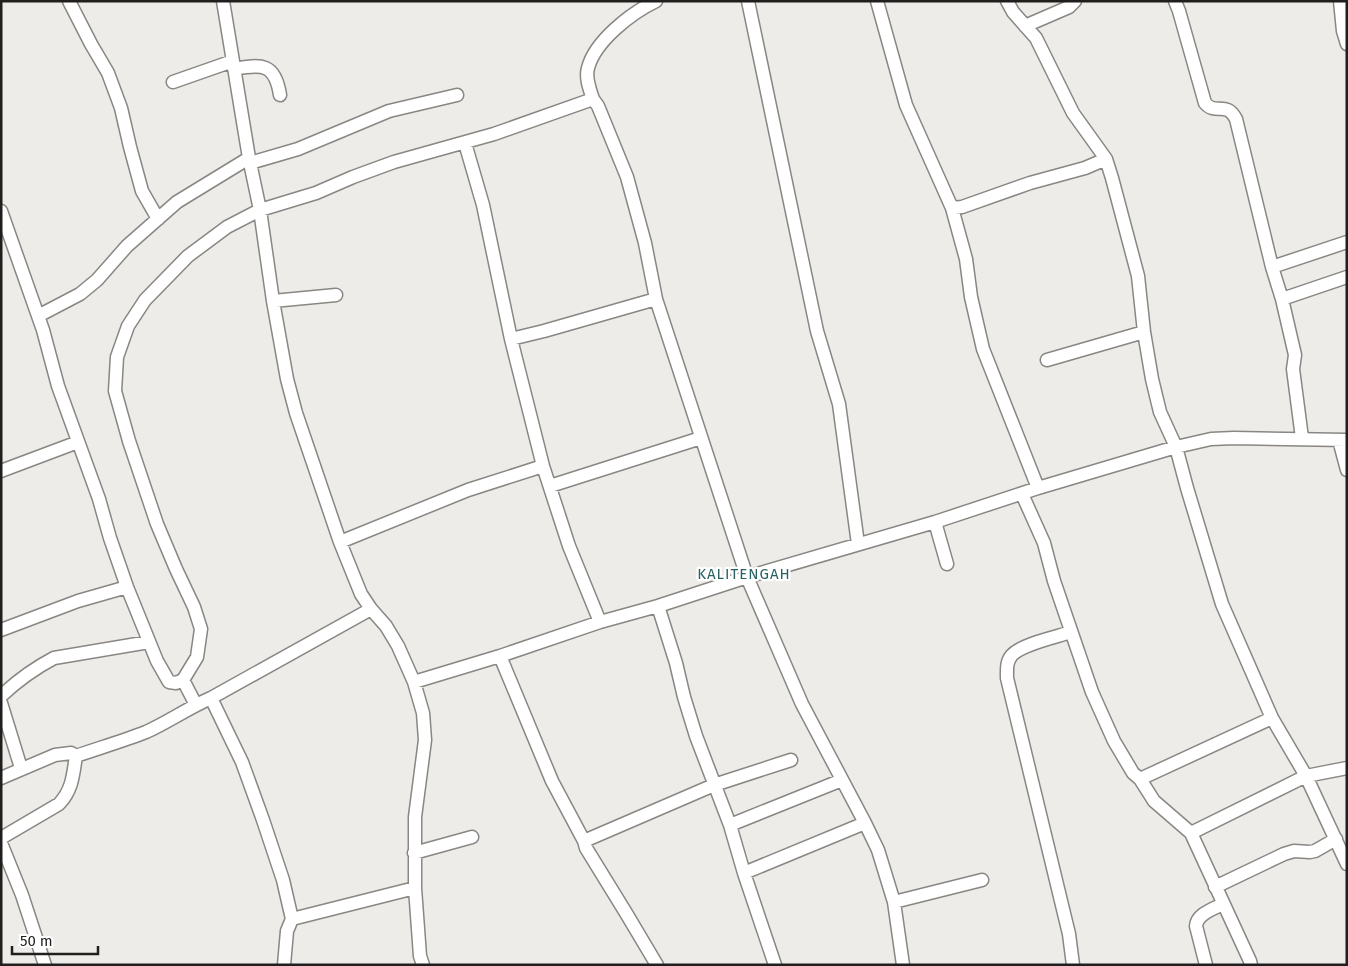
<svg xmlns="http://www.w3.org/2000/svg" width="1348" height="966" viewBox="0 0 1348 966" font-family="'Fira Sans',sans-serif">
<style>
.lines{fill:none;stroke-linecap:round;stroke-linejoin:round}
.street-casing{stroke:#898683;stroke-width:15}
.street{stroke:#fff;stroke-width:12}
.labels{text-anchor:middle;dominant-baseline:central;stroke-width:4.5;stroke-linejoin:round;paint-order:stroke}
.quarter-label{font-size:15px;letter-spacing:1px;fill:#286264;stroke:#fff}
</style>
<rect width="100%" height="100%" fill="#eeece8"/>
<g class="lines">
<defs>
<path id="street" d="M69 1 91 44 108 73 121 108 130 147 142 191 158 219
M223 1 249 158 260 210 273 301 287 379 296 413 340 542 361 594 371 609 386 626 398 646 414 682 423 713 425 740 415 817V888L420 956 423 965
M748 1 817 331 839 404 858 544
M877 1 906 105 952 208 966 259 971 297 983 349 1038 488
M1007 1 1013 12 1036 38 1073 113 1106 159 1112 178 1138 276 1144 332 1152 379 1160 412 1176 447 1187 488 1222 604 1272 718 1306 776 1347 864
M1175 1 1179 11 1205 103C1216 116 1226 100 1236 119L1272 267 1282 299
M1340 1 1343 31 1347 44
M1025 26 1069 7 1075 1
M234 69C262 64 275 63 280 95
M173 82 233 61
M593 99C590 90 585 78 588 68 595 41 631 13 656 1
M465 143 483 205 511 339 543 466 569 546 600 622
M250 163 298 149 389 111 457 95
M952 208 962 207 1030 183 1085 168 1106 159
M1 211 43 330 58 386 99 499 110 538 127 587 157 661 169 682 176 683 183 680 197 657 201 629 194 607 176 569 157 524 129 441 115 391 117 357 128 326 145 300 188 256 227 227 260 210 316 193 353 177 394 162 494 134 593 99 598 106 627 177 645 243 656 299 747 577 802 704 865 823 878 850 894 902 903 965
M1272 267 1347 242
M273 301 336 295
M38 316 80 294 97 280 127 246 177 202 249 158
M511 339 544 331 656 299
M1047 360 1144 332
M1302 438 1293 369 1295 355 1282 299 1347 277
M1339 440 1347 470
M1 471 78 442
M550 486 701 438
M1022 494 1044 543 1054 581 1092 692 1114 741 1133 773 1140 779 1154 801 1191 833 1250 961 1251 965
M935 522 947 564
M340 542 468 490 543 466
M658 606 676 663 684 697 696 736 730 825 744 873 775 965
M1 630 78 601 127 587
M1071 632C1056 637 1022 644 1012 655 1006 662 1007 669 1007 678L1069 934 1073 965
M500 656 552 781 584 841 586 848 626 913 657 965
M183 680 196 705
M414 682 500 656 600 622 658 606 747 577 935 522 1038 488 1176 447 1211 439 1234 438 1347 440
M1 696C17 681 35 668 54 658L149 642
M211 698 242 762 263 820 283 880 292 919 287 931 284 965
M1 703 21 768
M1 778 55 755 71 753 76 756C99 748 123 741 146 732 168 722 188 708 211 698L371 609
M1140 779 1272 718
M730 825 842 780
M1191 833 1306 776 1347 768
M1 838 59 804C73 789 73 774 76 756
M584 841 714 785 791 760
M1 843 22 895 45 965
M414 853 472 837
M744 873 865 823
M1215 887 1284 854 1294 851 1310 852 1315 851 1336 839
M894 902 982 880
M292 919 415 888
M1206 965 1196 926C1197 914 1213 909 1223 904"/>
</defs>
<use href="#street" class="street-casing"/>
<use href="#street" class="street"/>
</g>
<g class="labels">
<g class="quarter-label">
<text x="744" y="574">KALITENGAH</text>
</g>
</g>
<rect width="1348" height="966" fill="none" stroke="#201f1d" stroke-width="5"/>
<path d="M12 946v8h86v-8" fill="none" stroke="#201f1d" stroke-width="2.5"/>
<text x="20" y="946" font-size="15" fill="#201f1d" stroke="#ffffff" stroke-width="4" paint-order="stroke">50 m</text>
</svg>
